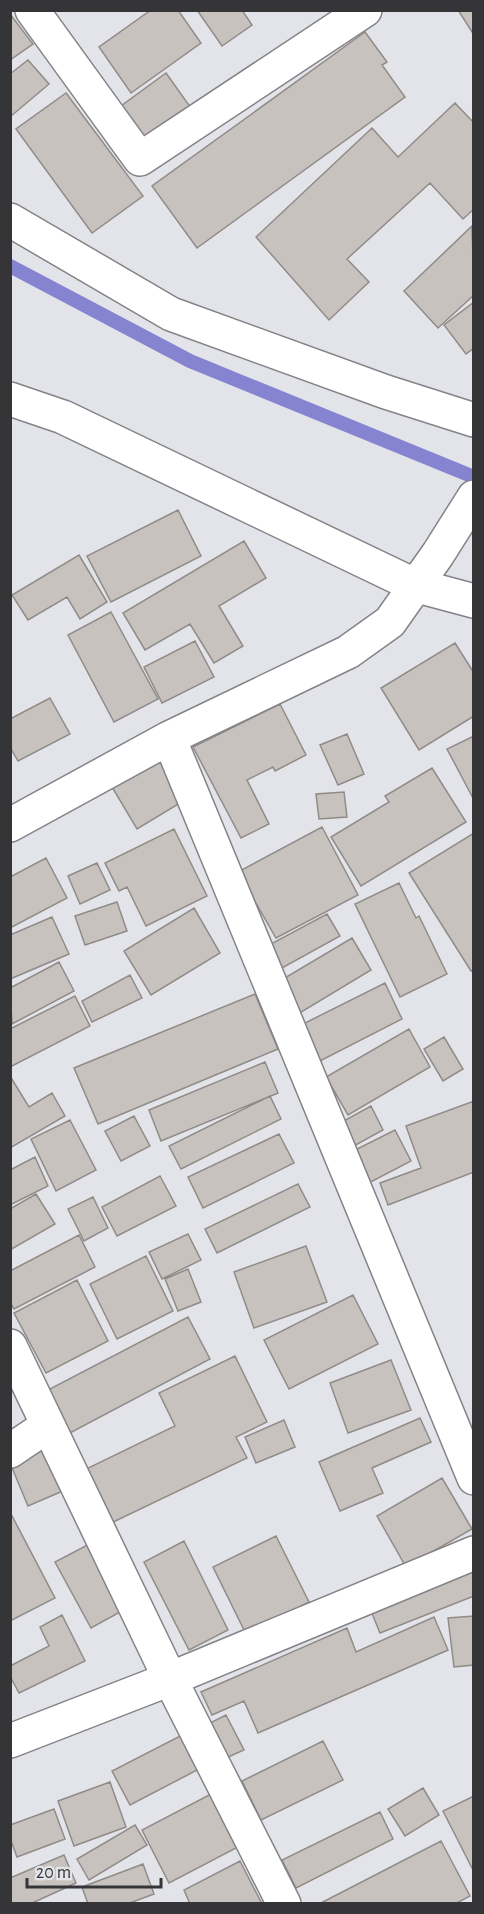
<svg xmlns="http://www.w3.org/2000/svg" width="484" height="1914" viewBox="0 0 484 1914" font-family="'Alegreya Sans',sans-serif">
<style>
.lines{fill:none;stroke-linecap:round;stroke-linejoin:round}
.stream{stroke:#8683d1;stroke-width:14}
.building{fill:#c8c2bf;stroke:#918b88;stroke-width:1.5}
.minor-casing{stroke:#838388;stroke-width:36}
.minor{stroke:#fff;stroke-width:33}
</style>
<rect width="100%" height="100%" fill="#e3e4ea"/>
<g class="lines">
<path class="stream" d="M10 266 190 361 474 477"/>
</g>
<path class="building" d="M151 10H178L201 43 131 93 99 47Z
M197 10H242L252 25 222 46Z
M458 10H474V35Z
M10 14 33 44 10 60Z
M365 32 387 62 382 65 405 97 197 248 152 186Z
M28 60 49 84 10 117V74Z
M166 73 191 108 146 141 121 106Z
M66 93 143 196 92 233 16 129Z
M455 103 474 123V209L463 219 430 183 347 259 369 282 329 320 256 237 372 128 398 157Z
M472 226 474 295 438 328 404 291Z
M474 302V348L466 354 444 325Z
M178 510 201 556 111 602 87 556Z
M244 541 266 578 219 606 243 646 214 663 190 624 145 650 123 613Z
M79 555 107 602 80 619 67 597 28 620 12 595Z
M111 612 158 699 114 722 68 635Z
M195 641 214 677 162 703 144 667Z
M455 643 474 673V716L419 750 381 688Z
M50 698 70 734 18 761 10 747V719Z
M280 704 306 755 275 771 273 767 247 780 269 824 241 838 193 747Z
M347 734 364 774 338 785 320 745Z
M474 736V800L447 749Z
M158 753 185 800 137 829 109 782Z
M432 768 466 822 361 886 331 837 389 802 385 796Z
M344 792 347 817 319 819 316 794Z
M322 827 358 895 276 938 238 872Z
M174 829 207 896 146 926 127 887 119 891 105 863Z
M474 833V970L471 971 409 873Z
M46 858 67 898 10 928V877Z
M97 863 110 890 80 904 68 876Z
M399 883 416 918 419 916 447 974 400 997 355 904Z
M117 902 127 931 85 945 75 916Z
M194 908 220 953 151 995 124 951Z
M327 914 340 936 282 968 269 945Z
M52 917 69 954 10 979V935Z
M352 938 371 970 298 1014 278 982Z
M59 962 74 991 12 1024 10 988Z
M130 975 142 998 92 1022 82 1001Z
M385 983 402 1019 316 1063 297 1027Z
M255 994 278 1049 98 1124 74 1068Z
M75 996 90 1026 10 1067V1029Z
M409 1029 430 1067 348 1115 326 1077Z
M444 1037 463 1069 443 1081 424 1049Z
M265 1062 278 1093 161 1141 149 1110Z
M10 1076 29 1107 52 1093 65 1116 10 1148Z
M270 1096 281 1119 181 1169 169 1146Z
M474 1101V1172L388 1205 380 1183 421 1168 406 1126Z
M371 1106 383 1130 352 1147 340 1123Z
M134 1116 150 1146 121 1161 105 1131Z
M70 1120 96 1170 56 1191 31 1139Z
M395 1130 411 1161 363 1186 347 1154Z
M279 1134 294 1163 203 1208 188 1177Z
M35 1157 48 1186 10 1205V1170Z
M160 1176 176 1206 117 1236 102 1207Z
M298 1184 310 1207 217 1253 205 1229Z
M36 1194 55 1224 10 1250V1209Z
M93 1197 108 1228 84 1241 68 1209Z
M188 1234 201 1260 162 1279 149 1252Z
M79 1235 95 1267 14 1309 10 1302V1271Z
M306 1246 327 1302 254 1328 234 1272Z
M146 1256 173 1311 117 1339 90 1284Z
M188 1269 201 1302 178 1311 165 1279Z
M77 1280 108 1341 46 1373 14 1313Z
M353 1295 378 1344 289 1389 264 1340Z
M188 1317 210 1359 68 1434 46 1391Z
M235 1356 267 1422 236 1437 247 1458 107 1525 82 1471 175 1426 159 1393Z
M391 1360 411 1410 348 1433 330 1383Z
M420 1418 431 1442 372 1468 383 1493 340 1511 319 1462Z
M284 1420 295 1447 256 1463 245 1437Z
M47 1448 65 1490 28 1506 10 1463Z
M442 1478 472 1529 406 1567 377 1516Z
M10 1512 55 1598 10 1621Z
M276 1536 309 1602 246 1634 213 1567Z
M95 1541 131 1606 91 1628 55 1562Z
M184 1541 228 1630 189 1650 144 1562Z
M470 1566 474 1576V1596L380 1633 369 1606Z
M62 1615 85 1661 19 1693 10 1676V1666L49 1646 40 1627Z
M474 1616V1665L454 1667 448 1618Z
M434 1617 448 1650 258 1733 244 1701 212 1715 201 1692 347 1628 356 1652Z
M226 1715 244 1750 226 1758 208 1724Z
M184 1734 201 1768 130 1805 112 1771Z
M323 1741 343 1780 261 1820 242 1781Z
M110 1782 126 1827 74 1846 58 1801Z
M423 1788 439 1815 405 1836 388 1809Z
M211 1794 238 1847 169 1883 142 1830Z
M474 1796V1872L443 1811Z
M54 1809 65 1839 17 1857 10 1838V1825Z
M380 1812 393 1839 296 1888 282 1860Z
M135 1825 147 1845 89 1880 77 1859Z
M441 1841 470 1896 455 1904H319Z
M64 1855 76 1883 30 1904H10V1878Z
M240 1861 262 1904H190L184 1890Z
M143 1864 154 1894 127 1904H88L82 1887Z"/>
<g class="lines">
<defs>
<path id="minor" d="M32 10 140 159 365 10
M10 220 171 314 386 392 474 420
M10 399 63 417 414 585 474 601
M169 738 474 1478
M10 825 169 738 348 652 390 622 438 554 474 497
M10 1346 170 1679 284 1904
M10 1451 47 1426
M10 1741 170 1679 474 1553"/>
</defs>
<use href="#minor" class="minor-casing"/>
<use href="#minor" class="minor"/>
</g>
<rect width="484" height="1914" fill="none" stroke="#353538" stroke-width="24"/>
<path d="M27 1878v9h134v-9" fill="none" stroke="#353538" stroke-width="3"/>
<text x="36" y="1878" font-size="18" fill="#353538" stroke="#e3e4ea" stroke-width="4.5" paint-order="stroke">20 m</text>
</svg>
